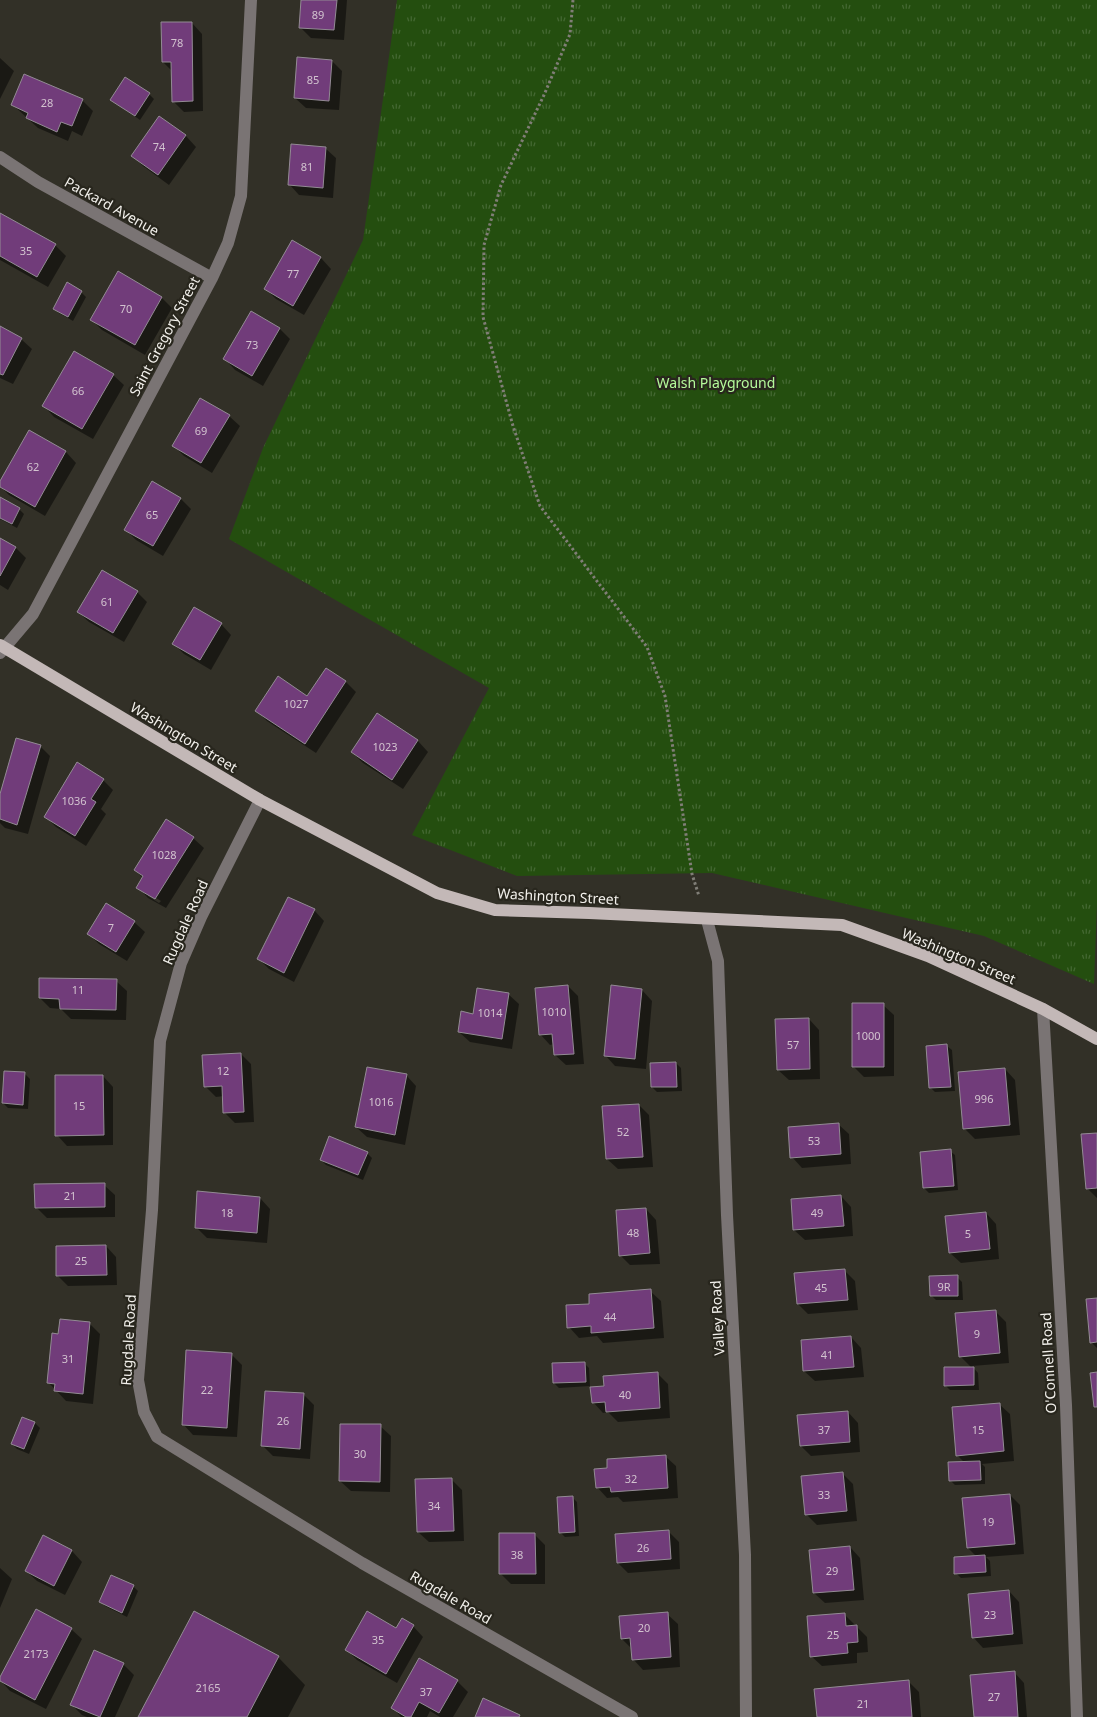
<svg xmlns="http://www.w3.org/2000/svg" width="1097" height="1717" viewBox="0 0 1097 1717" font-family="'Noto Sans',sans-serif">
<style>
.grass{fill:url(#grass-tufts)}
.shadow{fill:#0007;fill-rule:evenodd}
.building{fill:#713c7a;stroke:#938b94}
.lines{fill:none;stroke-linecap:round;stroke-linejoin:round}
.path{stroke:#807e77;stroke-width:3;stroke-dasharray:2.5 2.5;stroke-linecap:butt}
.minor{stroke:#7a7474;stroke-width:12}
.major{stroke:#c3b8b7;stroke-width:12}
.labels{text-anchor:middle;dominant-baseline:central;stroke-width:4.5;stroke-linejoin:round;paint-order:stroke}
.number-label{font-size:11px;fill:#d2c3cf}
.street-label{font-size:14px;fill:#f2f0eb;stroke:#28261d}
.park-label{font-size:14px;fill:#b4fa9a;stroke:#28261d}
</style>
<defs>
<pattern id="grass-tufts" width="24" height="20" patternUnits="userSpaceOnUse" patternTransform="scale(1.25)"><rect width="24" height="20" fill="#244e0f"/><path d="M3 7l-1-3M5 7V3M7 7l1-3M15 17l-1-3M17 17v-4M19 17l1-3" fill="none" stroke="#446832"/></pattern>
</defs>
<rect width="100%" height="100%" fill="#323027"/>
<path class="grass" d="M397 0H1097V903L1094 984 984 936 712 873 517 876 412 835 489 688 229 539 263 448 363 240Z"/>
<path class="shadow" d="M302 0H347L344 40 311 38 300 27Z
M192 23 202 34 203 111 184 112 173 101V72L163 62Z
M0 58 14 71 0 99Z
M332 61 342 71 339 110 306 108 295 98Z
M149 94 154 99 140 120 112 100Z
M82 100 93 111 82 136 72 131 68 141 38 128 13 105Z
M160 118 186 136 196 147 169 185 143 166 132 155Z
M325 148 336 158 333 198 299 195 289 184Z
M0 215 55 245 66 256 48 287 0 260Z
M293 242 321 258 331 269 304 315 276 299 266 289Z
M118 273 162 298 172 308 145 355 102 330 91 319Z
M81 292 86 297 73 321 59 313 54 308Z
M0 327 21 339 32 349 13 384 0 378Z
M280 329 290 339 263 386 235 370 225 359Z
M113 375 124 385 93 439 54 417 44 406Z
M229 416 240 426 212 473 184 456 174 446Z
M29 432 66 452 76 463 45 516 9 495 0 486V483Z
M152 482 181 499 191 509 163 556 136 540 125 529Z
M0 499 19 509 24 514 17 528 0 519Z
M0 539 16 548 26 558 8 590 0 585Z
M137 592 147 602 124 642 89 622 78 612Z
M221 624 231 635 211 670 184 654 174 644Z
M326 669 346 682 356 692 316 753 267 721 257 711 307 698Z
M377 715 418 741 428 752 403 789 363 763 352 752Z
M40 746 50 756 28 834 5 828 0 823V798Z
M103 780 113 790 101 809 106 814 86 846 56 827 46 817Z
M166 821 193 838 204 848 166 908 148 898 138 887 144 879 135 870ZM148 893 161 901 159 903 148 896Z
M314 910 324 921 294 982 269 969 259 959Z
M134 922 145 932 127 961 99 944 89 934Z
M116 981 127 991 126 1020 71 1019 61 1009 50 1008 40 998Z
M568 986 578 996 584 1064 566 1065 555 1055 554 1044 550 1045 540 1034Z
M642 990 652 1001 646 1069 615 1066 605 1055Z
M508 994 519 1004 512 1049 470 1042 459 1032 474 1015Z
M883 1005 894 1015V1076L864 1077 853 1066Z
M809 1019 819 1030 820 1079 789 1080 778 1070Z
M947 1046 952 1050 955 1091 935 1092 930 1087Z
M241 1054 251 1064 254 1122 235 1123 225 1113 224 1096 216 1097 205 1086Z
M676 1063 681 1068 682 1091 657 1092 652 1087Z
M1005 1069 1015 1080 1020 1135 975 1139 965 1129Z
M25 1074 30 1079 28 1109 8 1108 3 1103Z
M406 1075 416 1086 405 1145 367 1137 356 1127Z
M103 1076 113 1087V1145L67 1146 57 1135Z
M639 1105 649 1115 653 1167 618 1169 607 1159Z
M838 1124 849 1134 851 1164 802 1168 792 1157Z
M1097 1134V1198L1087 1188Z
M950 1151 955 1155 958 1190 929 1193 924 1188Z
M367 1153 372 1158 363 1180 326 1165 321 1160Z
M104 1185 115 1195V1217L47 1218 36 1207Z
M841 1196 851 1207 853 1236 805 1240 794 1230Z
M260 1198 270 1209 267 1243 207 1238 196 1227Z
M646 1209 656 1220 660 1264 630 1265 620 1255Z
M986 1213 996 1224 999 1259 961 1263 950 1253Z
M106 1246 116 1257 117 1285 68 1286 57 1275Z
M844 1270 855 1281 858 1310 808 1314 798 1304Z
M957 1277 962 1282 963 1300H936L931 1295Z
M650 1291 661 1301 664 1338 603 1343 597 1336 579 1338 569 1327 591 1305Z
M1097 1300V1348L1091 1342Z
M995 1311 1006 1322 1009 1363 972 1366 978 1373 979 1390H950L945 1385 972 1368 960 1356Z
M89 1323 100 1334 93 1404 66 1401 49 1383 60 1335Z
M851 1337 861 1348 864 1377 815 1381 804 1371Z
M232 1355 242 1365 237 1437 193 1435 183 1424Z
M584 1363 589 1368 590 1386 559 1388 554 1383Z
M657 1373 668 1384 670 1418 618 1422 608 1412 603 1413 593 1402 605 1387Z
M303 1394 314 1405 310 1459 273 1456 263 1446Z
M999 1404 1010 1414 1014 1461 982 1464 985 1467V1484L955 1485 950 1480 964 1462 957 1455Z
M848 1412 858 1423 860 1452 811 1456 801 1446Z
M23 1418 35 1423 40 1428 29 1454 17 1449 12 1444Z
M380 1426 391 1436 390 1492 351 1491 340 1481Z
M665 1456 676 1466 678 1498 623 1502 618 1497 607 1498 597 1487Z
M843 1474 853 1484 857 1521 817 1525 806 1514Z
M451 1479 462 1490 464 1541 429 1542 418 1532Z
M1010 1495 1020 1505 1024 1554 986 1557 990 1561 991 1576 961 1578 956 1573 977 1557 968 1548Z
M572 1497 577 1502 579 1536 565 1537 560 1532Z
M668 1531 679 1542 680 1569 628 1573 618 1563Z
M535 1535 545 1545V1584H511L501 1574Z
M44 1537 72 1551 82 1562 65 1595 37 1581 26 1571Z
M850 1547 860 1558 864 1600 825 1603 814 1593 811 1551Z
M0 1568 12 1579 0 1608Z
M133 1586 138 1591 127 1617 105 1606 100 1601Z
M1009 1591 1019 1602 1023 1644 983 1648 973 1637Z
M667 1614 678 1624 680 1667 643 1670 633 1659 632 1649 622 1639Z
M844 1614 867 1637 868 1652 857 1653V1663L822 1666 811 1656Z
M413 1626 423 1637 397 1683 357 1660 346 1649 397 1630Z
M71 1629 82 1639 46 1709 10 1691 0 1680Z
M278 1657 305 1685 288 1717H139Z
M123 1664 134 1675 115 1717H87L82 1715 71 1704Z
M1014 1672 1024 1683 1027 1717H975Z
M457 1681 468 1692 453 1717H440L430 1711 427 1717H401L393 1708Z
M909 1682 919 1692 921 1717H818Z"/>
<path class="building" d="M301 0H337L334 30 299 28Z
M161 22H192L193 101 172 102 171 62H162Z
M297 57 332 60 329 101 294 98Z
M24 74 83 99 72 126 61 122 57 132 26 118 28 113 11 105Z
M125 77 150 93 135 116 110 100Z
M159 116 186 135 158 175 131 156Z
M291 144 326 147 323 188 288 185Z
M0 213 56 244 37 277 0 256Z
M292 240 321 257 293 306 264 289Z
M118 271 162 297 135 345 90 320Z
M67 282 82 291 68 317 53 309Z
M251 311 280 328 252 376 223 359Z
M0 326 22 338 3 375 0 374Z
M74 351 114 374 82 429 42 406Z
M200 398 230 415 201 463 172 446Z
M29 430 66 451 35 507 0 487V481Z
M152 481 181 498 153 546 124 530Z
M0 497 20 508 12 524 0 518Z
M0 538 16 547 0 576Z
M102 570 138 591 113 633 77 612Z
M194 607 222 623 200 660 172 644Z
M326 668 346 681 305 744 255 711 278 676 307 696Z
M377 713 418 740 392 780 351 752Z
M16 738 41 745 17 825 0 819V794Z
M77 762 104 779 91 799 96 802 75 836 44 817Z
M166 819 194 837 155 899 136 888 143 876 134 870Z
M288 897 315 909 284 973 257 959Z
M106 903 135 921 116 952 87 934Z
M39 978 117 979 116 1010 60 1009 59 999 39 998Z
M568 985 574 1054 554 1055 552 1034 539 1035 535 988Z
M611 985 642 989 635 1059 604 1056Z
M477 988 509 993 502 1039 458 1032 461 1011 473 1014Z
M852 1003H884V1067H852Z
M809 1018 810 1069 777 1070 775 1019Z
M947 1044 951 1087 929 1088 926 1046Z
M241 1053 244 1112 223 1113 222 1086 204 1087 202 1055Z
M676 1062 677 1087H651L650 1063Z
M367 1067 407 1074 395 1135 355 1127Z
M1005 1068 1010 1125 963 1129 958 1072Z
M4 1071 25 1072 23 1105 2 1103Z
M55 1075H103L104 1135 55 1136Z
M639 1104 643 1157 606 1159 602 1106Z
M839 1123 841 1154 790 1158 788 1127Z
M1097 1133V1188L1086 1189 1081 1134Z
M329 1136 368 1152 358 1175 320 1160Z
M951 1149 954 1186 923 1188 920 1152Z
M105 1183V1207L35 1208 34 1184Z
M197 1191 260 1197 257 1233 195 1228Z
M841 1195 844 1226 793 1230 791 1199Z
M646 1208 650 1253 619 1256 616 1210Z
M986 1212 990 1249 949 1253 945 1216Z
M106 1245 107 1275 56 1276V1246Z
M845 1269 848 1300 797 1304 794 1273Z
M958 1275V1296H930L929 1276Z
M651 1289 654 1328 591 1333V1326L567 1328 566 1305 589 1304V1294Z
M1097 1298V1342L1090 1343 1086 1299Z
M996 1310 1000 1353 959 1357 955 1313Z
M60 1319 90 1322 83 1394 54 1391 55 1384 47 1383 52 1333 58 1334Z
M851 1336 854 1367 803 1371 801 1340Z
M186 1350 232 1353 227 1428 182 1425Z
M585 1362 586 1382 553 1383 552 1363Z
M944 1367H974V1385L944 1386Z
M658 1372 660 1408 606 1412 605 1402 592 1403 590 1387 604 1386 603 1376Z
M1097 1372V1407H1094L1090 1373Z
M265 1391 304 1393 300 1449 261 1446Z
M1000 1403 1004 1451 956 1456 952 1407Z
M848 1411 850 1442 800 1446 797 1415Z
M22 1417 35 1422 24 1449 11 1444Z
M340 1424H381L380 1482 339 1481Z
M666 1455 668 1488 611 1492 610 1487 596 1488 594 1469 607 1468V1459Z
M980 1461 981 1480 949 1481 948 1462Z
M843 1472 847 1511 805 1515 801 1476Z
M452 1478 454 1531 417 1532 415 1479Z
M1010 1494 1015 1544 967 1548 962 1498Z
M573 1496 575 1532 559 1533 557 1497Z
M669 1530 671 1559 617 1563 615 1534Z
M499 1533H535L536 1574H499Z
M43 1535 72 1550 54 1586 25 1571Z
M850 1546 854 1590 813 1593 809 1550Z
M985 1555 986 1572 954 1574V1557Z
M111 1575 134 1585 122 1613 99 1602Z
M1009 1590 1013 1634 972 1638 968 1594Z
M36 1609 72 1628 35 1700 0 1681V1677Z
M194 1611 279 1656 247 1717H138Z
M367 1611 396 1628 402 1618 414 1625 386 1674 345 1650Z
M668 1612 671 1657 632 1660 630 1638 621 1639 619 1616Z
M845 1613 846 1626 857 1625 858 1642 847 1643 848 1653 810 1657 807 1616Z
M94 1650 124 1663 100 1717 70 1705Z
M419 1658 458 1680 439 1713 419 1702 411 1717H406L391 1708Z
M1015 1671 1018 1717H974L970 1675Z
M909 1680 912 1717H817L814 1689Z
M483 1698 520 1715 519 1717H475Z"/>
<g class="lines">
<path class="path" d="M573 0 570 34 544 95 501 185 484 245 483 317 513 426 540 506 647 647 665 696 692 874 699 896"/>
<path class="minor" d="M0 157 38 182 212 278
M0 653 33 614 212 278 228 243 241 196 251 0
M260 800 201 917 181 963 160 1041 152 1210 138 1380 144 1412 157 1437 362 1563 632 1717
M707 920 718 961 727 1215 745 1555 746 1717
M1043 1009 1066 1405 1077 1717"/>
<path class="major" d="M0 645 260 800 437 893 495 910 589 913 842 925 928 956 1043 1009 1097 1039"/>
</g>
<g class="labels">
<g class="number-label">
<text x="318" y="14">89</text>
<text x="177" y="42">78</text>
<text x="313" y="79">85</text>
<text x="47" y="102">28</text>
<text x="159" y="146">74</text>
<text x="307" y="166">81</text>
<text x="26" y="250">35</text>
<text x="293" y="273">77</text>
<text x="126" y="308">70</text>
<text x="252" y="344">73</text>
<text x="78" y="390">66</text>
<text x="201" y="430">69</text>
<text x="33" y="466">62</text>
<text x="152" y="514">65</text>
<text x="107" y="601">61</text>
<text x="296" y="703">1027</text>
<text x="385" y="746">1023</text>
<text x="74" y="800">1036</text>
<text x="164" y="854">1028</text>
<text x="111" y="927">7</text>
<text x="78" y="989">11</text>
<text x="554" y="1011">1010</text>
<text x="490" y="1012">1014</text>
<text x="868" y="1035">1000</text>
<text x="793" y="1044">57</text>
<text x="223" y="1070">12</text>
<text x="984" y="1098">996</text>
<text x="381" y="1101">1016</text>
<text x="79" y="1105">15</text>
<text x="623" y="1131">52</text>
<text x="814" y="1140">53</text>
<text x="70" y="1195">21</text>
<text x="227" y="1212">18</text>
<text x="817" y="1212">49</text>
<text x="633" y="1232">48</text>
<text x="968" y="1233">5</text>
<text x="81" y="1260">25</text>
<text x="944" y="1286">9R</text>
<text x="821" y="1287">45</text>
<text x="610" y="1316">44</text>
<text x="977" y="1333">9</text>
<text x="827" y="1354">41</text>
<text x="68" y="1358">31</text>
<text x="207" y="1389">22</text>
<text x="625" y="1394">40</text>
<text x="283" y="1420">26</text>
<text x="824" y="1429">37</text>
<text x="978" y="1429">15</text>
<text x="360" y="1453">30</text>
<text x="631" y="1478">32</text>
<text x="824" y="1494">33</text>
<text x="434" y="1505">34</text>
<text x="988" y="1521">19</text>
<text x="643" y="1547">26</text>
<text x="517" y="1554">38</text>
<text x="832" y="1570">29</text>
<text x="990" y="1614">23</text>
<text x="644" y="1627">20</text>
<text x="833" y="1634">25</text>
<text x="378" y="1639">35</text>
<text x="36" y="1653">2173</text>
<text x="208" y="1687">2165</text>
<text x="426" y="1691">37</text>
<text x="994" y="1696">27</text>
<text x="863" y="1703">21</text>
</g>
<g class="street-label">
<text transform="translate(112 206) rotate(29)">Packard Avenue</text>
<text transform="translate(164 336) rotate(-62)">Saint Gregory Street</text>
<text transform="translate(184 737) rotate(31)">Washington Street</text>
<text transform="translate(558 896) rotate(3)">Washington Street</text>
<text transform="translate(185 922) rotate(-66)">Rugdale Road</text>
<text transform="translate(959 956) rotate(23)">Washington Street</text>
<text transform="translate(717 1318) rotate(-93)">Valley Road</text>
<text transform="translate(128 1340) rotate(-87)">Rugdale Road</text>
<text transform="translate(1048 1363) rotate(-93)">O'Connell Road</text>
<text transform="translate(451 1597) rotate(30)">Rugdale Road</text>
</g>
<g class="park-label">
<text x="716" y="382">Walsh Playground</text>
</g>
</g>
</svg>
